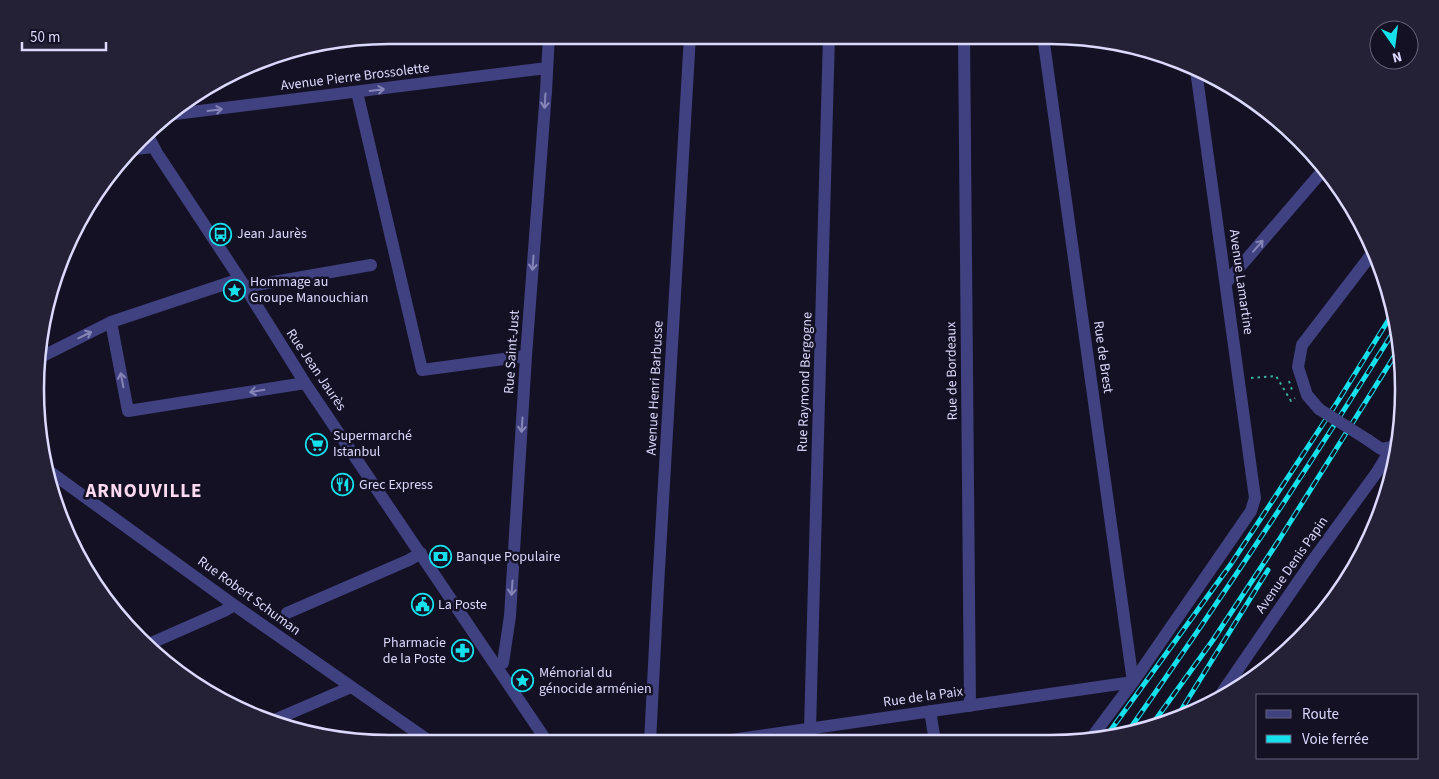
<svg xmlns="http://www.w3.org/2000/svg" width="1439" height="779" viewBox="0 0 1439 779" font-family="'Source Sans 3',sans-serif">
<style>
.lines{fill:none;stroke-linecap:round;stroke-linejoin:round}
.path{stroke:#3aafa2;stroke-width:2;stroke-dasharray:2.5 4;stroke-linecap:butt}
.minor{stroke:#404180;stroke-width:12}
.rail-casing{stroke:#15e1ec;stroke-width:5}
.rail{stroke:#141125;stroke-width:3;stroke-dasharray:9;stroke-linecap:butt}
.minor-bridge{stroke:#404180;stroke-width:12}
.oneway{stroke:#8685b8}
.labels{text-anchor:middle;dominant-baseline:central;stroke-width:5;stroke-linejoin:round;paint-order:stroke}
.street-label{font-size:14px;fill:#dbd9fc;stroke:#141125}
.poi-label{font-size:14px;fill:#dbd9fc;stroke:#141125;text-anchor:start}
.district-label{font-size:19px;font-weight:bold;letter-spacing:1px;fill:#fcdaf1;stroke:#141125}
.rim{fill:none;stroke:#dbd9fc;stroke-width:2.5}
</style>
<rect width="100%" height="100%" fill="#141125"/>
<g class="lines">
<path class="path" d="M1251 378 1276 376 1291 401 1295 398
M1289 381 1293 393
M858 734 860 742"/>
<path class="minor" d="M964 36 970 706
M1043 36 1133 682
M357 92 422 370 526 356
M167 115 547 68
M148 136 157 153 240 279 305 383 548 743
M135 149 153 147
M1226 283 1325 168
M245 287 371 265
M111 322 128 411 305 383
M41 357 111 322 240 279
M1319 409 1307 395 1298 367 1302 345 1374 251
M1368 440 1381 449 1398 446
M49 471 234 605 432 743
M287 613 409 560 421 553
M149 644 224 611 234 605
M497 666 503 663 510 616 526 356 546 91 549 35
M1217 700 1313 560 1377 472 1401 432
M930 711 935 741
M272 721 351 687
M810 729 829 35
M1089 741 1133 682 1251 511 1255 498 1196 70
M650 742 658 587 690 35
M717 742 1133 682"/>
<defs>
<path id="rail" d="M1175 720 1268 570
M1151 726 1213 640 1279 540 1400 347
M1127 733C1221 599 1311 464 1397 326
M1105 738 1231 564 1338 401 1394 311"/>
</defs>
<use href="#rail" class="rail-casing"/>
<use href="#rail" class="rail"/>
<path class="minor-bridge" d="M1319 409 1368 440"/>
</g>
<defs><path id="oneway-shaft" d="M-6 0H5M1.5-3L5.5 0L1.5 3" fill="none" stroke-width="1.6" stroke-linecap="round" stroke-linejoin="round" transform="scale(1.25)"/></defs>
<g class="oneway">
<use href="#oneway-shaft" transform="translate(377 90) rotate(-7)"/>
<use href="#oneway-shaft" transform="translate(545 101) rotate(94)"/>
<use href="#oneway-shaft" transform="translate(215 110) rotate(-7)"/>
<use href="#oneway-shaft" transform="translate(1258 246) rotate(-49)"/>
<use href="#oneway-shaft" transform="translate(533 263) rotate(94)"/>
<use href="#oneway-shaft" transform="translate(85 335) rotate(-26)"/>
<use href="#oneway-shaft" transform="translate(122 380) rotate(-101)"/>
<use href="#oneway-shaft" transform="translate(257 391) rotate(171)"/>
<use href="#oneway-shaft" transform="translate(522 425) rotate(94)"/>
<use href="#oneway-shaft" transform="translate(512 588) rotate(94)"/>
</g>
<defs>
<symbol id="bus-ring" viewBox="-11 -11 22 22"><circle r="9.5" fill="#141125" stroke="#15e1ec" stroke-width="1.5"/><path d="M-5-6H5V4H4V6H2V4H-2V6H-4V4H-5ZM-3.5-4V0h7V-4ZM-3.5 1.2v1.5H-2V1.2ZM2 1.2v1.5H3.5V1.2Z" fill="#15e1ec"/></symbol>
<symbol id="sight-ring" viewBox="-11 -11 22 22"><circle r="9.5" fill="#141125" stroke="#15e1ec" stroke-width="1.5"/><path d="M0-6L1.8-2.2L6-1.7L2.9 1.2L3.7 5.4L0 3.3L-3.7 5.4L-2.9 1.2L-6-1.7L-1.8-2.2Z" fill="#15e1ec"/></symbol>
<symbol id="supermarket-ring" viewBox="-11 -11 22 22"><circle r="9.5" fill="#141125" stroke="#15e1ec" stroke-width="1.5"/><path d="M-6-5.5h2.5l.6 2H6L4.5 2H-2.5L-4.4-4H-6ZM-1.5 3.2a1.3 1.3 0 1 0 .1 0ZM3 3.2a1.3 1.3 0 1 0 .1 0Z" fill="#15e1ec"/></symbol>
<symbol id="restaurant-ring" viewBox="-11 -11 22 22"><circle r="9.5" fill="#141125" stroke="#15e1ec" stroke-width="1.5"/><path d="M-5-6h1v4h1v-4h1v4h1v-4h1v5L-1.5 .5V6h-2V.5L-5-1ZM5-6V6H3V1.5H1.5Q1.5-4 5-6Z" fill="#15e1ec"/></symbol>
<symbol id="bank-ring" viewBox="-11 -11 22 22"><circle r="9.5" fill="#141125" stroke="#15e1ec" stroke-width="1.5"/><path d="M-6-4H6V4H-6ZM0-2.3a2.3 2.3 0 1 0 0 4.6a2.3 2.3 0 1 0 0-4.6Z" fill="#15e1ec"/></symbol>
<symbol id="civic-ring" viewBox="-11 -11 22 22"><circle r="9.5" fill="#141125" stroke="#15e1ec" stroke-width="1.5"/><path d="M-.6-6.5H3V-4.5H.6V-3L4-1V1h2V6H-6V1h2V-1L-.6-3ZM-1.2 2.5V6h2.4V2.5Z" fill="#15e1ec"/></symbol>
<symbol id="pharmacy-ring" viewBox="-11 -11 22 22"><circle r="9.5" fill="#141125" stroke="#15e1ec" stroke-width="1.5"/><path d="M-2-6h4v4h4v4h-4v4h-4v-4h-4v-4h4Z" fill="#15e1ec"/></symbol>
</defs>
<g fill-rule="evenodd">
<use href="#bus-ring" x="208" y="222" width="25" height="25"/>
<use href="#sight-ring" x="222" y="278" width="25" height="25"/>
<use href="#supermarket-ring" x="304" y="432" width="25" height="25"/>
<use href="#restaurant-ring" x="330" y="472" width="25" height="25"/>
<use href="#bank-ring" x="428" y="544" width="25" height="25"/>
<use href="#civic-ring" x="410" y="592" width="25" height="25"/>
<use href="#pharmacy-ring" x="450" y="638" width="25" height="25"/>
<use href="#sight-ring" x="510" y="668" width="25" height="25"/>
</g>
<g class="labels">
<g class="street-label">
<text transform="translate(355 77) rotate(-7)">Avenue Pierre Brossolette</text>
<text transform="translate(1241 282) rotate(82)">Avenue Lamartine</text>
<text transform="translate(512 352) rotate(-86)">Rue Saint-Just</text>
<text transform="translate(1103 357) rotate(82)">Rue de Brest</text>
<text transform="translate(316 370) rotate(56)">Rue Jean Jaurès</text>
<text transform="translate(952 371) rotate(-91)">Rue de Bordeaux</text>
<text transform="translate(805 382) rotate(-88)">Rue Raymond Bergogne</text>
<text transform="translate(655 388) rotate(-87)">Avenue Henri Barbusse</text>
<text transform="translate(1292 565) rotate(-55)">Avenue Denis Papin</text>
<text transform="translate(249 596) rotate(36)">Rue Robert Schuman</text>
<text transform="translate(923 697) rotate(-8)">Rue de la Paix</text>
</g>
<g class="poi-label">
<text x="237" y="234">Jean Jaurès</text>
<text x="250" y="282">Hommage au<tspan x="250" dy="16">Groupe Manouchian</tspan></text>
<text x="333" y="436">Supermarché<tspan x="333" dy="16">Istanbul</tspan></text>
<text x="359" y="485">Grec Express</text>
<text x="456" y="557">Banque Populaire</text>
<text x="438" y="605">La Poste</text>
<text x="446" y="643" text-anchor="end">Pharmacie<tspan x="446" dy="16">de la Poste</tspan></text>
<text x="539" y="673">Mémorial du<tspan x="539" dy="16">génocide arménien</tspan></text>
</g>
<g class="district-label">
<text x="144" y="491">ARNOUVILLE</text>
</g>
</g>
<path d="M0 0H1439V779H0ZM389 44H1050A345 345 0 0 1 1395 389V390A345 345 0 0 1 1050 735H389A345 345 0 0 1 44 390V389A345 345 0 0 1 389 44Z" fill="#242136" fill-rule="evenodd"/>
<path class="rim" d="M389 44H1050A345 345 0 0 1 1395 389V390A345 345 0 0 1 1050 735H389A345 345 0 0 1 44 390V389A345 345 0 0 1 389 44Z"/>
<rect x="1256" y="694" width="162" height="65" fill="#141125" stroke="#64617b"/>
<rect x="1266" y="710" width="25" height="8" fill="#404180" stroke="#64617b"/>
<text x="1302" y="719" font-size="15" fill="#dbd9fc">Route</text>
<rect x="1266" y="735" width="25" height="8" fill="#15e1ec" stroke="#64617b"/>
<text x="1302" y="744" font-size="15" fill="#dbd9fc">Voie ferrée</text>
<g transform="translate(1394 45) rotate(166)"><circle r="24" fill="#141125" stroke="#64617b"/>
<path d="M0-4L9 19L0 12L-9 19Z" fill="#15e1ec"/>
<text y="-8" font-size="14" font-weight="bold" text-anchor="middle" fill="#dbd9fc">N</text>
</g>
<path d="M22 42v8h84v-8" fill="none" stroke="#dbd9fc" stroke-width="2.5"/>
<text x="30" y="42" font-size="15" fill="#dbd9fc" stroke="#141125" stroke-width="4" paint-order="stroke">50 m</text>
</svg>
